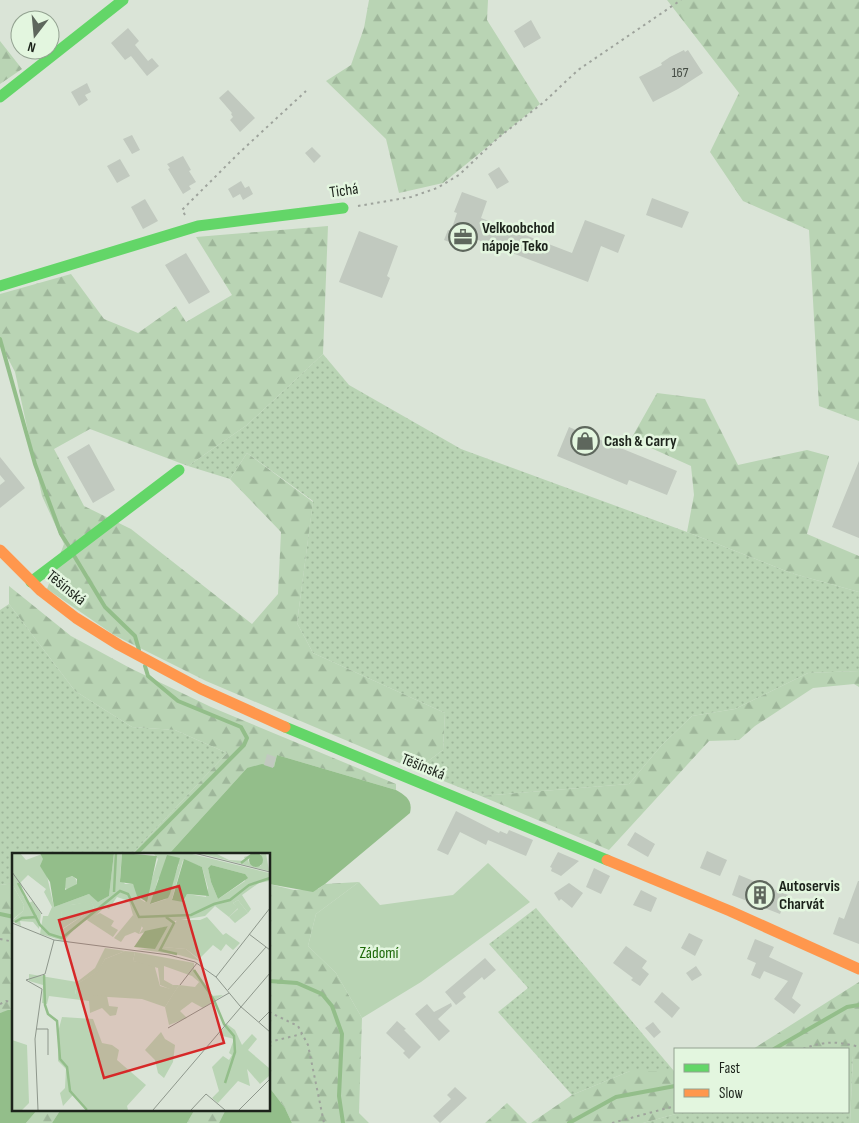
<svg xmlns="http://www.w3.org/2000/svg" width="859" height="1123" viewBox="0 0 859 1123" font-family="'Sofia Sans Condensed',sans-serif">
<style>
.grass{fill:url(#grass-dots)}
.forest{fill:url(#forest-firs)}
.park{fill:#b9d4b4}
.water{fill:#93be8a}
.lines{fill:none;stroke-linecap:round;stroke-linejoin:round}
.stream{stroke:#93be8a;stroke-width:4}
.building{fill:#c1c9bf}
.path{stroke:#9ea39c;stroke-width:2;stroke-dasharray:2.5 4;stroke-linecap:butt}
.fast{stroke:#63d668;stroke-width:11}
.slow{stroke:#ff974d;stroke-width:11}
.labels{text-anchor:middle;dominant-baseline:central;stroke-width:5;stroke-linejoin:round;paint-order:stroke}
.number-label{font-size:14px;fill:#454c44}
.street-label{font-size:16px;fill:#1c231b;stroke:#e3f6df}
.poi-label{font-size:16px;font-weight:bold;fill:#1c231b;stroke:#e3f6df;text-anchor:start}
.park-label{font-size:16px;fill:#1c6907;stroke:#e3f6df}
.inset-river{fill:none;stroke:#93be8a;stroke-width:2.5}
.inset-road{fill:none;stroke:#8e978c;stroke-width:1}
.view{fill:#d62828;fill-opacity:0.15;stroke:#d62828;stroke-width:2.5}
.inset-edge{fill:none;stroke:#1c231b;stroke-width:2.5}
</style>
<defs>
<pattern id="grass-dots" width="8" height="8" patternUnits="userSpaceOnUse" patternTransform="scale(1.25)"><rect width="8" height="8" fill="#b9d4b4"/><path d="M2 2h.1M6 6h.1" fill="none" stroke="#9eb69a" stroke-width="1.8" stroke-linecap="round"/></pattern>
<pattern id="forest-firs" width="22" height="20" patternUnits="userSpaceOnUse" patternTransform="scale(1.25)"><rect width="22" height="20" fill="#b9d4b4"/><path d="M5 1l3.5 6h-7zM16 11l3.5 6h-7z" fill="#9eb69a"/></pattern>
</defs>
<rect width="100%" height="100%" fill="#dae4d7"/>
<path class="grass" d="M323 354 349 385 461 449 687 532 791 573 859 592V671L808 673 735 709 692 716 661 746 629 784 481 796 416 770 443 750 445 713 313 653 297 623 313 501 247 453 230 479 188 466 247 425Z
M9 604 75 691 132 727 175 730 227 753 132 854H14V883L0 885V610Z
M536 908 674 1071H630L572 1095 498 1012 528 988 489 944Z
M853 1055 850 1123H643L683 1112H848V1056Z"/>
<path class="forest" d="M369 0H488L487 20 540 104 443 183 399 193 386 139 326 81 351 65 364 28Z
M667 0H859V421L819 406 809 230 743 201 710 152 739 93Z
M0 41 22 69 0 84Z
M328 226 323 354 247 425 188 466 90 429 54 449 84 506 131 529 252 624 278 594 281 532 230 479 247 453 313 502 297 623 313 653 445 713 443 750 416 770 206 681 114 635 47 589 64 544 42 496 15 372 0 343V294L71 274 104 319 138 333 176 306 186 322 232 295 196 237Z
M657 393 705 399 738 465 807 450 829 456 807 534 859 556V592L791 573 687 532 694 495 691 466 631 439Z
M9 586 71 636 130 668 211 707 396 784V790L277 755 274 767 247 768 169 854H132L227 753 175 730 132 727 75 691 9 604Z
M859 671V687L854 684 813 688 755 726 739 740 709 741 609 850 481 796 629 784 661 746 692 716 735 709 808 673Z
M359 882 316 914 308 946 336 973 362 1018 359 1113 369 1123H292L285 1108 269 1087V884L294 890 318 889 325 884Z
M14 883V1010L0 1013V885Z
M859 982V1123H850L853 1056H848V1049H753Z
M630 1071H675V1112H683L643 1123H531L572 1095Z
M507 1103 527 1123H485Z
M38 1109H61L52 1123H26Z
M195 1109H226L219 1123H187Z"/>
<path class="park" d="M488 863 530 902 421 982 362 1018 336 973 308 946 316 914 359 882 380 905 453 895Z"/>
<path class="water" d="M277 755 396 790C406 796 413 800 410 813L325 884 313 892 269 884V854H169L247 768 262 764 274 767Z
M8 1010H14V1109H38L26 1123H0V1013Z
M269 1087 285 1108 292 1123H219L226 1109H269Z
M61 1109H195L187 1123H52Z"/>
<g class="lines">
<path class="stream" d="M0 339 35 464 61 534 70 548
M73 554 105 607 135 636 139 650
M136 854 244 745 247 738 241 727 178 701 148 676 145 666
M0 914 14 917
M269 981 297 983 322 994 332 1006 342 1034 339 1096 343 1123
M774 1049 847 1007 859 1005
M569 1123 616 1097 675 1086"/>
</g>
<path class="building" d="M531 20 541 38 524 48 514 31Z
M128 28 139 41 135 45 148 61 152 58 159 66 147 76 131 56 125 60 111 43Z
M684 50 685 52 688 50 703 73 678 89 653 102 639 77 662 65 661 63 670 57Z
M87 83 91 92 85 95 88 100 79 106 71 92Z
M228 90 255 118 240 132 230 120 233 117 231 114 232 113 219 98Z
M132 135 140 150 132 154 123 139Z
M312 147 321 156 314 163 305 153Z
M183 156 191 170 189 171 196 182 189 186 191 189 183 194 168 169 170 168 167 164Z
M120 159 130 176 117 183 107 166Z
M499 167 509 182 497 189 488 174Z
M241 181 245 188 249 186 253 194 243 200 240 194 233 198 228 189Z
M462 192 487 201 481 218 572 253 585 220 625 235 618 253 601 246 588 282 473 238 468 249 444 240 448 230 451 231 457 213 454 212Z
M652 198 689 212 682 228 646 215Z
M145 199 158 221 143 229 131 207Z
M359 231 398 246 387 276 390 278 382 298 339 282Z
M186 253 210 292 189 304 165 265Z
M569 427 583 433 585 427 594 431 591 436 677 471 667 495 629 480 627 485 557 456Z
M89 444 115 490 93 503 67 457Z
M0 457 25 488 0 508V485L5 481 0 475Z
M859 461V538L832 527Z
M267 754 276 757 273 768 264 765Z
M456 811 499 833 500 831 507 834 509 830 533 840 526 856 488 840 486 845 460 832 448 855 437 850Z
M635 832 655 844 648 857 627 845Z
M707 851 727 860 720 876 700 868Z
M558 852 579 861 561 876 551 871 552 868 550 867Z
M594 868 610 876 601 894 586 887Z
M739 875 788 895 780 914 732 895Z
M858 881H859V944L833 934 839 917 844 919Z
M569 883 583 893 572 908 561 899 559 901 554 893Z
M641 890 657 898 651 912 633 905Z
M689 933 703 940 695 956 681 948Z
M755 939 774 947 769 957 803 973 792 998 801 1005 794 1014 774 999 788 981 764 971 760 979 751 975 756 963 747 959Z
M626 946 647 961 642 968 649 974 640 986 631 980 633 978 613 963Z
M485 958 496 970 484 980 482 977 463 993 466 997 456 1005 445 992Z
M696 966 702 975 692 981 686 973Z
M662 992 680 1008 672 1018 654 1002Z
M451 1003 452 1006 438 1019 450 1031 439 1041 415 1014 427 1004 434 1012Z
M397 1021 406 1029 404 1030 421 1047 409 1059 403 1053 405 1051 386 1033Z
M653 1022 661 1032 654 1038 645 1028Z
M455 1087 467 1098 440 1123 433 1116 451 1099 447 1095Z"/>
<g class="lines">
<path class="path" d="M358 206 411 197 437 188 459 175 499 137 544 102 578 70 681 0
M185 215 182 210 239 153 306 91
M0 939 14 942
M0 1004 6 1001 14 1003
M269 1012 298 1026 308 1045 324 1123
M269 1042 302 1034
M803 1049C823 1041 838 1041 859 1047
M612 1123 675 1106"/>
<path class="fast" d="M0 97 123 0
M0 286 198 226 343 208
M31 582 179 470
M285 727 607 860"/>
<path class="slow" d="M0 550 41 591 76 618 119 645 201 689 285 727
M607 860 730 911 859 969"/>
</g>
<defs>
<symbol id="office-ring" viewBox="-11 -11 22 22"><circle r="9.5" fill="#e3f6df" stroke="#5e675d" stroke-width="1.5"/><path d="M-6-3h4V-5.5h4V-3h4V5H-6ZM-1-4.5V-3h2v-1.5ZM-6 0V1H6V0Z" fill="#5e675d"/></symbol>
<symbol id="shop-ring" viewBox="-11 -11 22 22"><circle r="9.5" fill="#e3f6df" stroke="#5e675d" stroke-width="1.5"/><path d="M-5-2.5h2.3a2.7 3.5 0 0 1 5.4 0H5L5.5 6h-11ZM-1.5-2.5h3a1.5 2.3 0 0 0-3 0Z" fill="#5e675d"/></symbol>
<symbol id="building-ring" viewBox="-11 -11 22 22"><circle r="9.5" fill="#e3f6df" stroke="#5e675d" stroke-width="1.5"/><path d="M-4-6H4V6H1V3H-1V6H-4ZM-2.5-4.3h1.7v1.8h-1.7ZM.8-4.3h1.7v1.8H.8ZM-2.5-1h1.7V.8h-1.7ZM.8-1h1.7V.8H.8Z" fill="#5e675d"/></symbol>
</defs>
<g fill-rule="evenodd">
<use href="#office-ring" x="447" y="221" width="32" height="32"/>
<use href="#shop-ring" x="569" y="425" width="32" height="32"/>
<use href="#building-ring" x="744" y="879" width="32" height="32"/>
</g>
<g class="labels">
<g class="number-label">
<text x="680" y="72">167</text>
</g>
<g class="street-label">
<text transform="translate(344 191) rotate(-8)">Tichá</text>
<text transform="translate(66 588) rotate(39)">Těšínská</text>
<text transform="translate(423 767) rotate(22)">Těšínská</text>
</g>
<g class="poi-label">
<text x="482" y="228">Velkoobchod<tspan x="482" dy="18">nápoje Teko</tspan></text>
<text x="604" y="441">Cash &amp; Carry</text>
<text x="779" y="886">Autoservis<tspan x="779" dy="18">Charvát</tspan></text>
</g>
<g class="park-label">
<text x="379" y="953">Zádomí</text>
</g>
</g>
<g transform="translate(12 853)">
<rect width="258" height="258" fill="#dae4d7"/>
<path d="M0 31 12 52 11 58 0 67ZM226 47 236 60 223 70 217 64 226 56 221 50ZM79 48 82 55 50 76 49 60 59 52ZM88 60 102 68 99 73 106 77 101 84 75 67ZM195 64 211 82 214 80 228 90 221 97 214 91 209 98 201 92 187 106 174 96 150 94 165 67H188ZM113 98 123 99 121 108 142 111 148 133 159 136 161 132H167L153 154 130 146 63 142 65 131 86 118 93 106Z" fill="#b9d4b4"/>
<path d="M0 0H8L14 7 30 1 42 54 77 41 88 48 97 43 102 0H110L108 25 113 31H121L128 46 133 49 146 6 142 1 129 0H176L257 20V28L247 30 230 42 239 56 236 60 226 47 221 50 226 55 217 64 203 53 193 63 163 68 151 94 174 96 188 108 167 102 125 96 143 95 156 73 127 81 131 75 121 62 117 48 105 44 97 56 93 54 81 65 68 69 52 88 28 81 31 63H36L40 54 32 39 34 36 16 22 9 29 11 43 17 50 21 48 29 61 27 76 21 69 8 68 9 73 0 68 11 58 12 52 0 31ZM171 7 190 14 196 35 194 44 175 41 172 48 160 46ZM167 11 154 46 139 51 146 26ZM199 12 233 21V28L206 46 199 29 196 15ZM79 49 82 55 51 76 49 60 58 57 59 52ZM187 0H203L217 7 234 8 232 4 244 0 236 6 237 10 249 13V0H254L257 18ZM51 30a7 7 0 1 1 14 0a7 7 0 1 1-14 0ZM93 95 113 98 93 106 87 118 65 131 63 141 95 143 97 153 106 154 104 162 98 163 90 155 78 160 77 148 37 143 35 151 30 150 31 132 17 128V121L65 129 83 115ZM123 99 182 110V117L195 139 199 143 211 142 191 155 180 149 168 158 175 165 157 172 153 154 161 141 167 132 183 134 187 129 180 123 152 113V127L161 132 160 137 148 132 146 115 121 108ZM50 164 81 166 90 190 100 192 107 197 105 207 134 232 115 253 116 257H76L61 242 51 253 48 240 53 235 54 216 46 208V179ZM215 171 223 177 230 192 240 181 245 186 236 197 257 215V223L248 231 235 216 238 233 226 228 206 250 200 245 207 238 200 214 211 203 217 207 220 202 217 200 222 186 207 182ZM149 179 153 186 163 192 161 209 152 225 146 220 143 207 133 197ZM0 187 15 192 17 250 10 257H0Z" fill="#b9d4b4" fill-rule="evenodd"/>
<path d="M121 62 131 70 127 81 123 79 113 83 109 89 102 85Z" fill="#b9d4b4"/>
<path d="M28 0H102L97 43 86 49 77 41 42 54 38 29 28 13 31 6ZM60 23 65 26V31L53 37 54 25ZM110 0 145 3 135 49 125 43 121 31 108 29ZM237 7a7 7 0 1 1 14 0a7 7 0 1 1-14 0ZM155 2 168 5 158 41 156 45 138 51ZM172 6 190 14 197 43 175 41 171 49 160 47ZM199 12 233 21 236 25 206 46 199 29 196 15ZM156 73 143 96 122 94 133 78Z" fill="#93be8a" fill-rule="evenodd"/>
<path class="inset-river" d="M229 10 242 0M6 30 28 72 37 81 50 85 108 38 116 41 127 64 179 62 202 51 218 47 237 32 258 25M102 39 104 0M154 64 162 70 148 97 165 101M3 69 10 65 25 64M182 117 202 147 212 171 222 183 223 199 213 230M32 122 33 152 36 161 45 168 48 206 55 214 58 238 75 257"/>
<path class="inset-road" d="M182 0 258 19M0 19 30 61M0 70 42 87 157 102 183 109 204 124 228 153 258 179M237 81 258 97M204 124 258 55M168 132 185 110M216 137 254 94M247 169 258 158M156 175 217 140M24 176H36V202M26 257 23 186 30 136 14 127 33 121 42 87M141 257 258 120M179 257 194 241 213 257M227 257 258 226"/>
<path class="view" d="M167 33 212 190 92 225 47 67Z"/>
<rect width="258" height="258" class="inset-edge"/>
</g>
<rect x="674" y="1048" width="175" height="65" fill="#e3f6df" stroke="#93a291"/>
<rect x="684" y="1064" width="25" height="8" fill="#63d668" stroke="#93a291"/>
<text x="719" y="1073" font-size="15" fill="#1c231b">Fast</text>
<rect x="684" y="1089" width="25" height="8" fill="#ff974d" stroke="#93a291"/>
<text x="719" y="1098" font-size="15" fill="#1c231b">Slow</text>
<g transform="translate(35 35) rotate(196)"><circle r="24" fill="#e3f6df" stroke="#93a291"/>
<path d="M0-4L9 19L0 12L-9 19Z" fill="#5e675d"/>
<text y="-8" font-size="14" font-weight="bold" text-anchor="middle" fill="#1c231b">N</text>
</g>
</svg>
